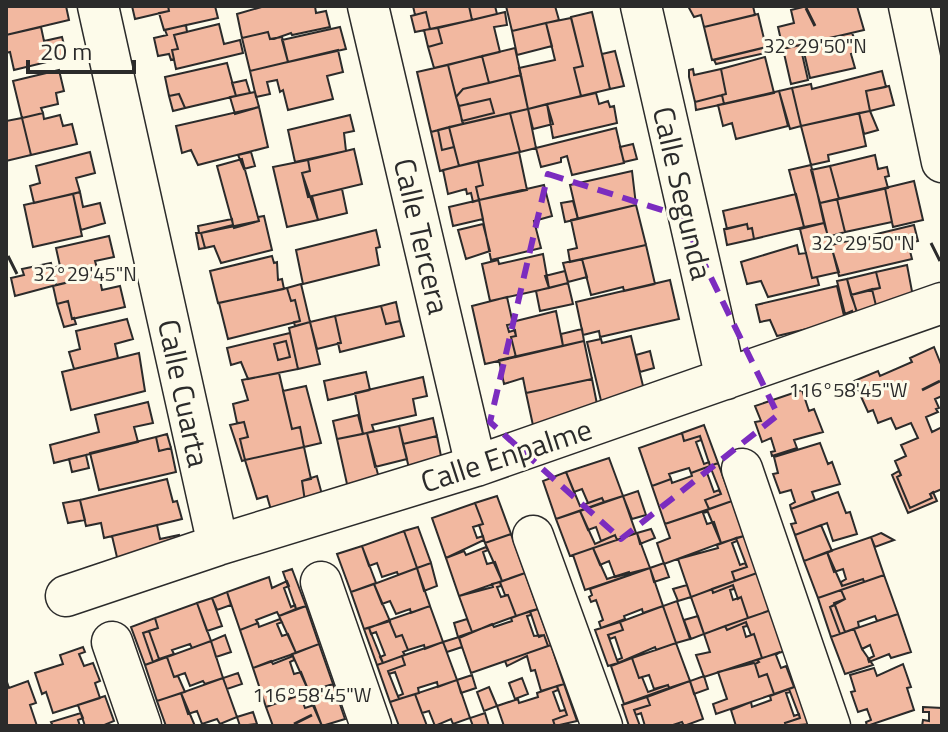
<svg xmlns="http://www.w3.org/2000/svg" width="948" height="732" viewBox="0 0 948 732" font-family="'Titillium Web',sans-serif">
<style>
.building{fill:#f2b8a0;stroke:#2b2b2b;stroke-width:2;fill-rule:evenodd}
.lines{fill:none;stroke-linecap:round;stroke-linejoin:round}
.minor-casing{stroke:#2b2b2b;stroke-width:43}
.minor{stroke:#fdfbea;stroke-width:40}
.marked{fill:none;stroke:#7b2cbf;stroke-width:6;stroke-dasharray:16 10;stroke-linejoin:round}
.ticks{fill:none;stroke:#2b2b2b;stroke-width:3}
.labels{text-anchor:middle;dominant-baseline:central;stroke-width:6;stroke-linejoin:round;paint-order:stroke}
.street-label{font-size:30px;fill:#2b2b2b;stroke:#fdfbea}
.ticks-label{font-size:20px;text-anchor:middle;fill:#2b2b2b;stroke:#fdfbea;stroke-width:6;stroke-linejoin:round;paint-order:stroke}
</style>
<rect width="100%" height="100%" fill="#fdfbea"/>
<path class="building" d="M6 6H66L69 20 6 35Z
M132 6H168L169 11 135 19Z
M168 6H215L218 18 164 30 159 13 169 11Z
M265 6H315L316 13 326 11 330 27 292 35 291 33 274 39H270L268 32 242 38 237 14Z
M413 6H469L472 20 430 29 426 12 415 15Z
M469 6H495L497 14 472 20Z
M506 6H555L559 20 512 31Z
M688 6H753L755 15 704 27 701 15 694 17Z
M807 6H857L864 30 783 49 778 27 794 23 791 10Z
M426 12 430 29 415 32 411 16Z
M505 12 507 25 494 27 500 52 434 68 428 47 442 43 438 28Z
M592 12 610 89 581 96 574 68 583 66 571 17Z
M758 14 766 47 712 60 704 27Z
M571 18 583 66 574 68 581 96 528 109 519 68 555 60 546 23Z
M546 23 552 46 517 55 512 31Z
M219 24 224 44 240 40 243 53 176 69 172 50 178 49 174 35Z
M186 25 187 32 174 35 178 49 172 50 174 59 171 60 169 54 158 56 154 38 167 35 165 30Z
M41 27 44 41 62 37 67 57 14 70 10 52 6 53V35Z
M340 27 346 49 288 62 282 40Z
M438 28 442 43 428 47 424 30Z
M268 32 270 39 282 37 288 62 250 71 242 38Z
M852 33 860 52 851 54 855 68 810 78 802 44Z
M800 45 808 80 791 84 783 49Z
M515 48 521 75 489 83 482 56Z
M763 48 765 53 716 64 714 60Z
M338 50 343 72 327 76 333 99 288 110 283 90 280 92 277 80 267 82 270 94 256 97 250 71Z
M615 51 624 86 610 89 602 54Z
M482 56 489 83 463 89 456 97 448 65Z
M765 57 774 93 724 104 722 95 726 94 721 69Z
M227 63 236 96 185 108 179 94 169 96 165 77Z
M448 65 463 124 431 132 417 72Z
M693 69 694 75 721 69 726 94 695 102 689 77V70Z
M59 70 64 91 56 93 58 104 41 108 43 113 22 118 13 81Z
M882 71 886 87 866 91 870 111 801 126 792 88 811 84 812 89Z
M521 75 528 109 463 124 462 121 494 113 490 99 459 106 456 97 463 89Z
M246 80 250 93 236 96 232 83Z
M889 86 894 105 870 111 866 91Z
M792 88 801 126 790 129 779 91Z
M779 91 788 126 736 139 732 123 723 126 718 105Z
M255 92 259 107 235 114 230 97Z
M596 93 599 104 608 101 610 107 614 106 617 123 553 138 547 104Z
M179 94 185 108 173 111 169 96Z
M722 95 724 104 696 110 695 102Z
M490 99 494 113 462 121 459 106Z
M547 104 553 124 533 129 528 109Z
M259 107 268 147 198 165 191 150 182 153 176 126Z
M528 109 536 148 520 152 510 113Z
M870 111 878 130 864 134 859 113Z
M43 113 44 119 60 115 63 126 72 124 77 144 31 155 22 118Z
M510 113 520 152 459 166 449 127Z
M859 113 866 146 828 155 829 161 811 165 801 126Z
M350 115 354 131 344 133 346 151 295 162 288 130Z
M22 118 31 155 6 161V121Z
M449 127 454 147 442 150 438 130Z
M616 128 624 163 572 175 567 156 561 158V162L541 167 536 148Z
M438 130 442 150 454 147 459 166 440 171 431 132Z
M633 144 637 159 624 162 620 147Z
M354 149 362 184 308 197 302 173 310 171 308 160Z
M90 152 95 173 76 178 80 192 34 203 30 186 40 183 36 166Z
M251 152 255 166 244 169 238 155Z
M519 152 527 190 479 200 476 187 483 185 478 161Z
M875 155 878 169 887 167 889 176 885 177 888 188 839 199 830 166Z
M242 159 259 221 234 228 217 166Z
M308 160 310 171 302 173 318 220 287 227 273 167Z
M478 161 483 185 476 187 479 200 473 202 471 193 467 194 466 189 448 194 443 170Z
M811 165 824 223 804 227 789 170Z
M830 166 839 199 820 203 811 170Z
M632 171 636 205 578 219 570 185Z
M914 181 923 220 893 227 885 188Z
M544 185 552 216 534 221 541 248 491 260 479 200Z
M885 188 892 222 845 232 837 199Z
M342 189 347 213 318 220 312 196Z
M80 192 83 207 100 203 105 223 81 230 73 194Z
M73 194 82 236 33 247 24 205Z
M796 194 804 227 754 239 752 228 748 229 747 224 727 229 723 211Z
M837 199 845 232 828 237 820 203Z
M479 200 483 219 453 226 449 207Z
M573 201 578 219 565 222 561 203Z
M636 205 646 245 570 262 568 250 577 248 571 220Z
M264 216 272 250 221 263 214 246 205 248 201 233 259 221 258 217Z
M232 219 233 225 201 233 205 248 199 249 196 233H199L198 226Z
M824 223 839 272 812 278 800 229Z
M483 224 490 251 466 259 458 230Z
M747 224 748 229 752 228 754 239 727 245 724 229Z
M914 225 918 241 908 243 912 259 839 276 831 245Z
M376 230 380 247 376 248 379 265 303 284 296 250Z
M109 236 114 257 95 261 99 275 56 285 52 268 60 266 56 248Z
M646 245 655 284 624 291 623 287 591 295 582 259Z
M797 245 799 254 806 253 812 278 817 277 819 285 768 297 761 281 747 284 741 262Z
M543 254 549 288 490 301 482 264 498 260 499 264Z
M272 256 274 263 277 262 278 280 282 279 284 289 218 303 210 271Z
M582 259 587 277 568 282 563 263Z
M51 263 56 285 15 296 11 278 24 275 22 269Z
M907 265 914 302 878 314 872 289 880 288 876 272Z
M565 271 568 283 549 288 545 276Z
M876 272 880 288 851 295 847 279Z
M99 275 102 290 120 286 125 307 72 319 68 301 57 304 53 286Z
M847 279 857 313 853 315 852 311 845 314 837 281Z
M670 280 679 319 600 337 599 331 583 335 576 302Z
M568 283 573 304 540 311 536 291Z
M301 284 310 322 295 326 294 322 300 321 295 300 291 301 287 288Z
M837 286 845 320 777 336 770 320 760 322 756 305Z
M287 288 291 301 295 300 300 321 228 339 219 303Z
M872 289 878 314 860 320 851 295Z
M507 297 513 324 507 325 509 332 515 330 516 336 511 337 516 357 485 364 472 306Z
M68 301 72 319 74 318 76 324 64 327 57 304Z
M396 302 400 321 386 324 381 306Z
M381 306 386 324 400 321 404 336 340 352 338 343H341L335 316Z
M556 311 563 346 516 357 511 337 516 336 512 322Z
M335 316 341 343 317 349 310 322Z
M127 319 133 339 115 344 118 358 74 369 69 352 80 349 76 331Z
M310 322 320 364 298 369 289 328Z
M582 329 584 341 563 346 561 334Z
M290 333 298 369 248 379 241 362 231 365 227 348ZM286 341 290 357 278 360 274 344Z
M631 336 644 390 602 405 587 342 601 339 602 343Z
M286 341 290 357 278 360 274 344Z
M584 341 592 379 526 393 523 378 504 384 499 360Z
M934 347 942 367V396L935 399 939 408 936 409 938 412 926 417 932 432 942 427V489L930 494 932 498 910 508 897 477 901 475 895 461 906 456 901 445 918 438 911 423 896 429 891 418 878 423 873 410 868 412 854 381 878 371 880 376 912 362 910 358Z
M650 351 654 368 640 372 636 355Z
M139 353 145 391 71 410 62 372Z
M366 372 370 390 328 400 324 381Z
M279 373 292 429 300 427 304 447 245 460 240 439 248 437 244 422 237 423 233 404 248 400 242 380Z
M423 377 427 396 413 399 416 415 372 425 374 431 363 434 355 393Z
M592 379 598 409 534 430 526 393Z
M306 386 321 443 304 447 300 427 292 429 283 391Z
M802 390 809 411 814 409 823 432 794 440 797 448 772 456 771 452 775 451 771 438 762 442 755 422 761 421 755 406Z
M148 402 153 423 134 427 138 442 54 463 50 445 99 432 95 415Z
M358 415 363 434 337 439 333 421Z
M433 418 437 436 403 444 399 426Z
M244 422 248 437 240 439 245 460 242 461 230 425Z
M704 425 718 463 710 466 700 436 684 441 682 433Z
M399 426 407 459 375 467 367 433Z
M367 433 380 482 349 493 337 439Z
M682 433 684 441 700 436 701 440 696 442 704 464 709 462 710 466 691 473 689 468 669 474 671 479 652 486 639 448Z
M167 434 171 448 159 451 156 437Z
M437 436 442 461 410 472 403 444Z
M156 437 159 451 171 448 176 472 99 490 90 453Z
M820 443 828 464 832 462 840 484 812 492 815 500 791 509 790 505 795 502 791 490 780 493 773 474 778 473 774 457Z
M304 447 311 479 302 481 306 508 271 510 267 496 257 499 245 460Z
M86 455 89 468 72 472 69 459Z
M609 458 623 496 604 502 602 498 588 503 582 489 574 492 566 472Z
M718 463 732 501 709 509 705 500 721 494 710 466Z
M710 466 711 469 706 470 714 492 719 490 721 494 705 500 709 509 665 524 652 486 671 479 672 483 692 476 691 473Z
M899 471 901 475 897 477 910 508 932 498 930 494 933 492 937 501 908 513 892 475Z
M566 472 580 506 602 498 604 502 556 519 543 481Z
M317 476 324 502 306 508 302 481Z
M167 479 173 502 177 501 182 519 104 538 101 523 86 526 80 500Z
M638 491 646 515 632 519 623 496Z
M838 492 846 513 850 512 857 534 833 541 827 523 795 535 791 524 796 523 791 509Z
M497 496 511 534 485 543 479 525 483 524 475 503Z
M623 496 636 533 617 540 615 535 601 541 596 527 588 530 580 511Z
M80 500 85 520 68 523 63 503Z
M732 501 744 536 721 543 707 510Z
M475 503 483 524 473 527 477 538 483 536 484 540 446 558 432 518Z
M707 510V512L703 513 707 524 714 522 721 543 664 564 657 543 670 538 665 524Z
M580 511 595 544 615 535 617 540 570 556 556 519Z
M157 525 160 539 179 535 184 556 120 570 112 536Z
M821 525 832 551 804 561 795 535Z
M418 527 431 563 417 568 404 531Z
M651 529 655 538 640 544 637 533Z
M404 531 417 568 398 575 397 572 382 577 377 563 369 566 362 546Z
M637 533 650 568 615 577 609 561 600 565 593 548Z
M881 533 894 540 875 547 871 537Z
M511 534 525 573 502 581 485 543Z
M744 536 757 573 735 581 732 572 747 567 736 538Z
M871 537 884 575 864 582 863 579 842 586 841 582 846 579 843 569 834 572 827 552Z
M736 538 737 541 732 543 740 565 745 563 747 567 732 572 735 581 691 597 678 559 718 548 717 545Z
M362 546 376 583 351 592 337 554Z
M486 547 488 550 483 552 487 564 495 562 502 581 459 596 446 558 464 551 466 555Z
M593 548 607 579 629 572 630 575 585 590 573 555Z
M827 552 842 586 863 579 864 582 818 598 804 561Z
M431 563 437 586 424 591 417 568Z
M664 563 669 577 654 582 650 568Z
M417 568 430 606 411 613 410 609 396 614 390 601 382 604 374 584Z
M650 568 663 606 643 613 642 609 624 616 625 619 601 628 599 622 603 620 596 600 591 602 589 597 592 595 590 589Z
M292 569 306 606 296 609 283 572Z
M525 573 538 609 516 616 508 595H505L500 582Z
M757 573 771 610 748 618 741 597 738 599 733 585 713 593 712 589Z
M884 575 898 614 877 621 875 616 858 622 859 627 845 632 834 603 845 599 841 590Z
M269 577 272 588 287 581 289 586 284 588 291 607 295 605 296 609 279 616 277 612 256 620 258 623 240 630 227 592Z
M500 582 501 586 497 587 501 597 508 595 516 616 472 632 459 596 493 587 492 584Z
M374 584 390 621 364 629 351 592Z
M687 585 691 597 678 601 673 589Z
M733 585 734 589 730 590 733 600 741 597 748 618 704 634 691 597 712 589 713 593Z
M841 590 845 599 830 607 840 634 831 637 818 598Z
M227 592 231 605 217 610 212 598Z
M212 598 222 626 207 631 197 603Z
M677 601 690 639 676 643 663 606Z
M197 603 211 641 192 648 190 644 172 650 174 654 159 659 149 631 158 628 155 618Z
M835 605 845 632 840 634 830 607Z
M306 606 319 644 296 653 279 616Z
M430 606 443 642 425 649 424 645 408 650 402 635 396 637 389 620Z
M663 606 676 643 656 650 655 647 618 663 617 660 622 658 615 637 610 639 608 635 623 630 620 622Z
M538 609 551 645 548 646 544 635 539 637 538 635 530 611Z
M771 610 785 651 762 658 754 634 751 635 746 622 727 630 725 626Z
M530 611 531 615 527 616 534 636 544 635 548 646 471 673 459 638 492 624 494 627 512 621 511 618Z
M898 614 911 652 891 658 889 654 869 662 868 659 874 656 870 645 862 649 854 629Z
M698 616 704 634 691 639 684 620Z
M155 618 158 628 143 633 153 662 145 665 131 627Z
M280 619 282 622 277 624 282 636 288 634 296 653 253 668 240 630 258 623 259 627Z
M467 619 472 632 458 637 454 623Z
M389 620 396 637 402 635 408 650 403 652 405 655 383 663 380 657 385 655 376 632 371 634 369 628Z
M620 622 623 630 608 635 618 663 608 666 595 630Z
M746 622 747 626 743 627 746 637 754 634 762 658 704 677 696 655 710 652 704 634 725 626 727 630Z
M369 628 383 663 377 665 364 629Z
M854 629 862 649 873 665 845 674 831 637Z
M149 631 159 659 153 662 143 633Z
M225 635 231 652 216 657 211 641Z
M459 637 462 647 447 652 443 642Z
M211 641 223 678 205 684 203 681 190 686 185 673 174 677 167 657Z
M443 642 457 680 438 687 437 682 418 688 419 693 399 699 398 696 403 694 395 672 389 674 388 671 405 665 402 656Z
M676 643 690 681 669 688 668 685 654 689 649 675 639 678 632 658Z
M319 644 333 684 309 692 292 654Z
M551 645 564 684 541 691 535 670 531 671 527 656 507 666 505 661Z
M83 647 85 652 79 654 84 666 93 663 100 681 95 683 100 698 53 713 46 692 42 694 35 673 63 664 60 655Z
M780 652 776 655 781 668 786 666 794 687 774 694 767 674 759 677 755 664 759 662 757 660Z
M293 656 294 660 290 662 294 674 301 672 309 692 266 707 253 668 271 661 273 664Z
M402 656 405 665 388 671 399 699 390 702 377 665Z
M167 657 174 677 178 676 185 692 157 701 145 665Z
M632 658 639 678 642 677 648 692 668 685 669 688 624 704 611 666Z
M757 660 759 662 755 664 759 677 767 674 774 694 716 714 713 704 727 699 718 672 754 663 753 661Z
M903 664 911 687 907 688 914 710 867 726 866 722 871 720 867 709 858 712 851 692 855 691 850 675 874 668 877 676Z
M238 673 242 684 227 689 223 678Z
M472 675 476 688 461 693 457 680Z
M704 676 708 689 694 694 690 681Z
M223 678 237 717 220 724 217 719 202 724 197 711 188 714 181 693Z
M522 678 528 694 515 699 509 683Z
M6 679 9 688 28 681 36 703 30 705 37 726H6Z
M457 680 470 718 453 724 451 719 435 726 429 711 422 713 415 694Z
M690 681 703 719 684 726 682 722 670 726H645L641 713 636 715 634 710 650 705 647 697Z
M333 684 345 719 322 726 307 692Z
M564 684 577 721 555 726 553 720 567 715 557 686Z
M557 686 558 690 553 692 560 711 565 710 567 715 553 720 555 726H504L497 706 518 699 519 703 538 697 537 693Z
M797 686 811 724 786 726 785 723 800 718 789 689Z
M489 687 497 706 484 711 477 692Z
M789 689 790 692 786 693 794 716 799 714 800 718 785 723 786 726H736L731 710 751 702 752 707 771 700 770 696Z
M307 692 308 695 301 697 305 708 314 705 322 726H273L266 707Z
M181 693 195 726H166L157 701Z
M415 694 427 726H399L390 702Z
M105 696 114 721 102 726H85L78 705Z
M647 697 650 705 634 710 640 726H629L622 705Z
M923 707 942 708V726H922L923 720 929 721V712H923Z
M253 712 257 724 240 726 237 717Z
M81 713 83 718 78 720 80 726H53L51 722Z
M485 713 489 726H473L470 718Z"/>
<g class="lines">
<defs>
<path id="minor" d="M98 6 218 545
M368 6 476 466
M641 6 726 379
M909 6 942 162
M742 469 830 726
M533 536 602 726
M321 582 371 726
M66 596 218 545 476 466 942 303
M112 642 141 726"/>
</defs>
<use href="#minor" class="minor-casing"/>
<use href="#minor" class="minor"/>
</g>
<path class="marked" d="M548 174 681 216 778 415 621 539 490 422Z"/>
<path class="ticks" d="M806 8 815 26M931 243 940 261M8 256 17 274M922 390 940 381M294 724 312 715"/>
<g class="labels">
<g class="street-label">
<text transform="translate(683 193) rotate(77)">Calle Segunda</text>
<text transform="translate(422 236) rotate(77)">Calle Tercera</text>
<text transform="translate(184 393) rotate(78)">Calle Cuarta</text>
<text transform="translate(506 455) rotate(-18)">Calle Enpalme</text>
</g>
</g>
<g class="ticks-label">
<text x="815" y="53">32°29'50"N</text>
<text x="863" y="250">32°29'50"N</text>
<text x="85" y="281">32°29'45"N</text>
<text x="848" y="397">116°58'45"W</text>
<text x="312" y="702">116°58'45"W</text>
</g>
<rect width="948" height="732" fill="none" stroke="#2b2b2b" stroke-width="16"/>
<path d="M28 60v12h106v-12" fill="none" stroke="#2b2b2b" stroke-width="4"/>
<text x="40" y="60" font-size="24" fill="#2b2b2b" stroke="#fdfbea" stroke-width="6" paint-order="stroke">20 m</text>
</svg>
